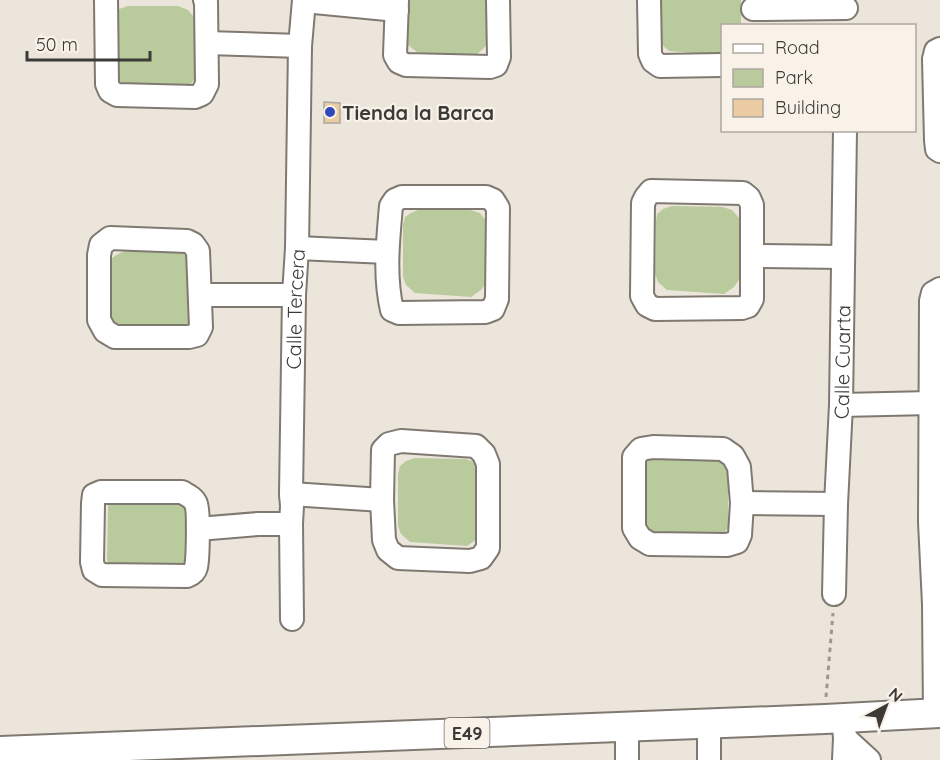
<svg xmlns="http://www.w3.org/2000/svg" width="940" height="760" viewBox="0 0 940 760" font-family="Quicksand,sans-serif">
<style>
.green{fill:#b9cb9d}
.building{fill:#ebcca2;stroke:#ada79e;stroke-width:1.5}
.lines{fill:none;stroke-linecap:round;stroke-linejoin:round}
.minor-casing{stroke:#7f7971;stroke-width:26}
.major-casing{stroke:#7f7971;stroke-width:32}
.path{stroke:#9d9892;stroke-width:3;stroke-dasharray:4.5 4.5;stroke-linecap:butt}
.minor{stroke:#fff;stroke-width:22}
.major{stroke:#fff;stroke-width:28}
.poi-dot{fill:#3047b8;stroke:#f9f2e9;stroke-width:2}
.labels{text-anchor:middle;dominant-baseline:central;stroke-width:4.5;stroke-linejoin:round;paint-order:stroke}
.shield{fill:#f9f2e9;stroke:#75716c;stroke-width:1.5}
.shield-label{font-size:18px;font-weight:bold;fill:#3c3a36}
.poi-label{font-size:20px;font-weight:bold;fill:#3c3a36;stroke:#f9f2e9;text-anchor:start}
.street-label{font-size:20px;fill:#3c3a36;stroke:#f9f2e9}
</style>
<rect width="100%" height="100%" fill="#ece5dc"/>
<path class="green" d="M405 0H488V43L483 49 473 57 417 52 408 45 405 36Z
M658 0H741V25L722 26V55L669 51 660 43Z
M128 6H178L188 10 194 17V80L189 86 122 90 114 82 112 14 119 9Z
M672 206 723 207 732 210 739 218V280L734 287 724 294 667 290 658 282 655 274 656 222 657 214 663 209Z
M420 209 470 210 480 213 486 221V283L481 290 471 297 415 293 406 285 403 277V225L405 217 411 213Z
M128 250 178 251 188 254 194 324 189 331 113 326 110 318 111 266 112 258 118 254Z
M712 454 728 465V528L723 534 656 537 648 530 645 521V470L647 461 653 457Z
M415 458 465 459 475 462 482 469 481 532 477 539 467 546 410 542 401 534 398 526V474L400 466 406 461Z
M109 500 191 503V566L110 568 107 560 108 508Z"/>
<path class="building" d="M324 102 340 103V123H324Z"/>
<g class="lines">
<defs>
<g id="minor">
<path d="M106 0 107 84 110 91 117 95 195 97 202 94 207 84 206 2 205 0"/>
<path d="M397 0 395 55 399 62 406 65 490 67 496 65 499 57 498 0"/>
<path d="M649 0 650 54 653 61 660 66 722 65"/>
<path d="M304 1 397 10"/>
<path d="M753 9 846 8"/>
<path d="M207 43 300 46"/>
<path d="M940 49 936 51 934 59 936 140 937 149 940 151"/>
<path d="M651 191 743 193 749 198 752 205V299L748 306 742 308 655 309 647 305 642 296 643 203 646 197Z"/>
<path d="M402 197H486L493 200 498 208 497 299 493 309 485 312 399 313 392 310C384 276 388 240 391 206L395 200Z"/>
<path d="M110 238 187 241 193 244 198 251 201 327 197 335 189 337H115L105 331 99 320V255L101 245Z"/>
<path d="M297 248 387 252"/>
<path d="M752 256 843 257"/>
<path d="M200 295H294"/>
<path d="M841 405 931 403"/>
<path d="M401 441 476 446 484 454 488 464V548L481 558 470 561 398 558 388 550 384 540 382 500 383 450 389 444Z"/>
<path d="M653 447 723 449 733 456 739 467 742 503 740 535 737 542 727 545 650 544 640 538 634 528V457L641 449Z"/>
<path d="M101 492H182C187 495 194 498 196 504 199 511 198 559 196 567 195 572 192 574 187 576L102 575 94 570 92 562 93 503 94 495Z"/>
<path d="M291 494 382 500"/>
<path d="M742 503 836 504"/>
<path d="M198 529 258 524H291"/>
<path id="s1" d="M834 594 836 504 841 405 845 130"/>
<path id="s2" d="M292 619 291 524 292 506 291 494 294 295 297 248 300 46 304 0"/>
<path d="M935 713 934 604 930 522 931 301 933 293 940 289"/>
<path d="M843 718 845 738 844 760"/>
<path d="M709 723V760"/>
<path d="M845 738 869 760"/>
<path d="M627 760V727"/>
</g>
<path id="major" d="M0 751 825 719 940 713"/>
</defs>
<use href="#minor" class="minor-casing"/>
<use href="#major" class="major-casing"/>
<path class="path" d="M826 697 833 613"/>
<use href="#minor" class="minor"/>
<use href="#major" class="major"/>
</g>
<circle class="poi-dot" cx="330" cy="112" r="6"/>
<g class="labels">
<rect class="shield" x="444.5" y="718" width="45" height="30" rx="4.5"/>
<g class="shield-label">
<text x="467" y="733">E49</text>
</g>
<g class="poi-label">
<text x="342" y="112">Tienda la Barca</text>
</g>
<g class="street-label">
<text stroke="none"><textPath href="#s2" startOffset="310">Calle Tercera</textPath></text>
<text stroke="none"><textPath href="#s1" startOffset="232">Calle Cuarta</textPath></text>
</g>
</g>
<rect x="721" y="24" width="195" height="108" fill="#f9f2e9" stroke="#ada8a1" stroke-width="1.5"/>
<rect x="733" y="44" width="30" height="9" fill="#ffffff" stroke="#ada8a1" stroke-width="1.5"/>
<text x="775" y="54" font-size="18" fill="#3c3a36">Road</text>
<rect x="733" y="69" width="30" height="18" fill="#b9cb9d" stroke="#ada8a1" stroke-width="1.5"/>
<text x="775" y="84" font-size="18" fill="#3c3a36">Park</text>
<rect x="733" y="99" width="30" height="18" fill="#ebcca2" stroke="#ada8a1" stroke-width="1.5"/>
<text x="775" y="114" font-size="18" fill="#3c3a36">Building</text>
<g transform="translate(886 706) rotate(41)" stroke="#f9f2e9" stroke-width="4.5" paint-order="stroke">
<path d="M0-4.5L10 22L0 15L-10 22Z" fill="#3c3a36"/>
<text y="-9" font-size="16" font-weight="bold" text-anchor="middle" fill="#3c3a36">N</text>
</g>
<path d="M27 51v9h123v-9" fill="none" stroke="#3c3a36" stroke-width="3"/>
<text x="36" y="51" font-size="18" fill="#3c3a36" stroke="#f9f2e9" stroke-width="4.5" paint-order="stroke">50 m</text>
</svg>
